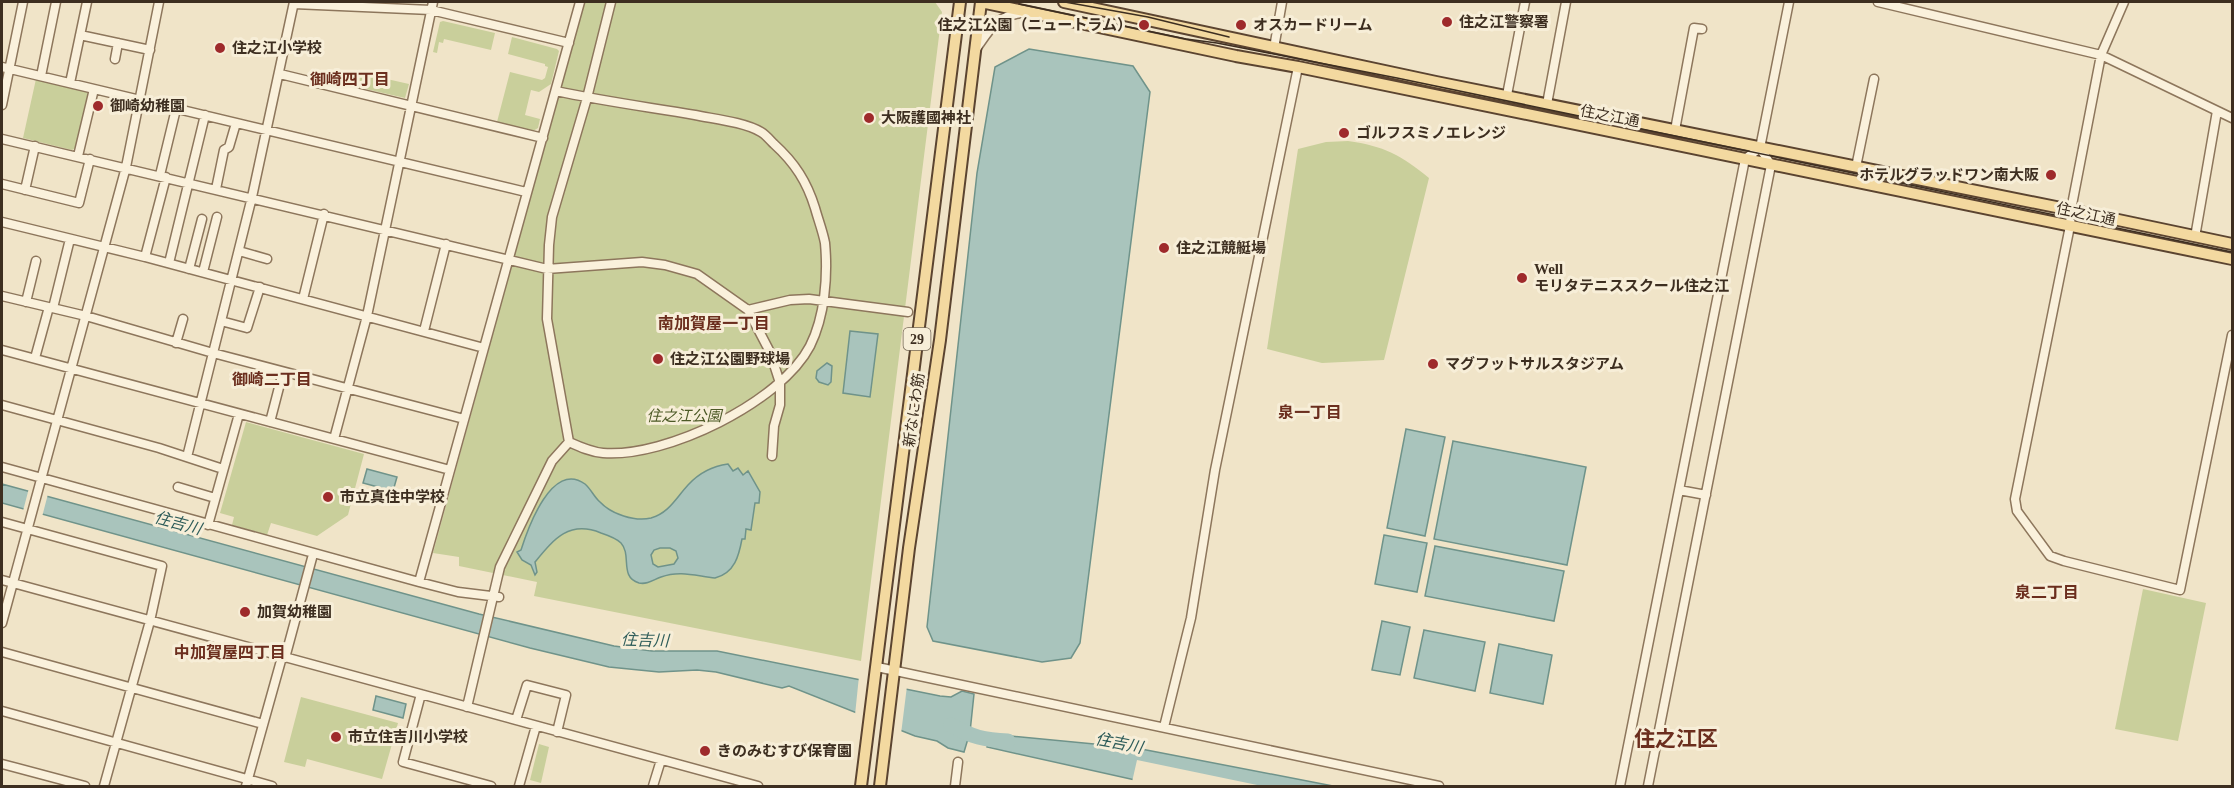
<svg xmlns="http://www.w3.org/2000/svg" width="2234" height="788" viewBox="0 0 2234 788" font-family="'Times New Roman','Noto Sans JP',serif">
<style>
.green{fill:#c9cf9b}
.water{fill:#a9c4bc;stroke:#6f938a;stroke-width:1.5;fill-rule:evenodd}
.pier{fill:#f0e4c8}
.lines{fill:none;stroke-linecap:round;stroke-linejoin:round}
.river{stroke:#a9c4bc;stroke-width:15}
.minor-casing{stroke:#8d765c;stroke-width:11}
.major-casing{stroke:#5b4430;stroke-width:14}
.minor{stroke:#faf1dc;stroke-width:8}
.major{stroke:#f3d9a0;stroke-width:10}
.tram{stroke:#3d2e20;stroke-width:1.5}
.poi-dot{fill:#9e2a2b;stroke:#f7eed8;stroke-width:2}
.labels{text-anchor:middle;dominant-baseline:central;stroke-width:6;stroke-linejoin:round;paint-order:stroke}
.shield{fill:#f7eed8;stroke:#756857;stroke-width:1.5}
.shield-label{font-size:14px;font-weight:bold;fill:#3d2e20}
.poi-label{font-size:15px;font-weight:bold;fill:#3d2e20;stroke:#f7eed8;text-anchor:start}
.street-label{font-size:15px;fill:#3d2e20;stroke:#f7eed8}
.park-label{font-size:15px;font-style:italic;fill:#4d5a26;stroke:#f7eed8}
.neighbourhood-label{font-size:16px;font-weight:bold;fill:#6b2e1e;stroke:#f7eed8}
.water-label{font-size:16px;font-style:italic;fill:#2f5d5a;stroke:#f7eed8}
.district-label{font-size:21px;font-weight:bold;fill:#6b2e1e;stroke:#f7eed8}
</style>
<rect width="100%" height="100%" fill="#f0e4c8"/>
<path class="green" d="M584 2H935L942 12 861 661 534 596 537 582 459 566V557L433 553Z
M443 21 495 33 491 50 444 39 443 43 439 42 437 53 433 52 440 22Z
M512 37 557 49 559 51 551 84 539 92 531 90 525 115 540 119 538 128 533 131 497 122 510 72 542 80 545 78 548 67 545 66V64L508 54Z
M347 70 409 84 405 98 344 84Z
M36 79 87 91 88 94 77 147 72 150 23 138Z
M1348 141C1384 146 1401 155 1429 178L1384 360 1322 363 1267 349 1298 149 1326 142Z
M246 422 364 454 348 515 317 536 271 523 267 535 232 525 234 517 220 513Z
M2143 589 2206 603 2178 741 2115 729Z
M301 697 398 723 382 779 307 759 305 767 284 762Z
M539 744 549 747 541 783 530 780Z"/>
<path class="water" d="M1029 49 1133 66 1150 92 1080 643 1071 658 1042 662 933 641 927 627 977 173 995 67Z
M850 331 878 334 870 397 843 393Z
M827 363 832 366 831 382 828 385 819 382 816 378 817 371Z
M1406 429 1445 437 1425 536 1387 528Z
M1453 441 1586 467 1567 565 1434 539Z
M728 464 733 471 738 468 743 475 748 471 760 492 759 503H755L751 530 746 529 745 539H742C739 555 735 573 715 578 696 576 680 570 661 577 653 580 647 585 639 583 619 577 632 555 621 543 616 538 607 535 601 533 569 520 554 539 535 562L537 572 535 575 531 565 522 560 517 552 521 550C528 528 552 460 585 484 591 489 594 497 600 502 611 514 635 522 651 518 669 513 676 498 688 485 699 473 713 466 728 464ZM660 548H670L676 551 678 558 674 564 658 567 653 564 651 555 654 550Z
M367 469 397 477 393 491 363 483Z
M2 484 479 614 614 646 652 651H717L940 696 951 697 962 691 974 694 970 732 964 752 948 748 937 741 915 736 789 686 782 688 716 672 697 670 659 672 609 667 530 648 2 503Z
M1384 535 1427 543 1417 592 1375 584Z
M1435 546 1564 571 1554 621 1425 596Z
M1382 621 1410 627 1400 675 1372 670Z
M1424 630 1485 642 1475 691 1414 678Z
M1499 644 1552 655 1543 704 1490 693Z
M376 696 406 704 403 718 373 710Z
M990 734 1136 748 1333 786H1162L987 747Z"/>
<path class="pier" d="M29 488 48 494 42 517 23 511Z
M859 676 907 686 901 734 855 715Z
M1137 760 1262 786H1150L1132 782Z"/>
<g class="lines">
<path class="river" d="M951 725C971 737 985 740 1008 741"/>
<defs>
<path id="minor" d="M1878 2 2101 55 2232 118
M2124 2 2101 55 2071 210 2070 226 2015 499 2017 511 2050 556 2064 561 2180 590 2232 335
M294 4 431 10 569 43
M80 35 150 50
M1274 48 1282 2
M976 49C990 29 996 16 1022 13
M115 59 118 43
M2 67 526 192
M280 74 543 138
M41 76 56 2
M70 83 87 2
M556 91C602 101 648 107 695 115 714 119 744 122 761 132 766 135 770 140 774 144 795 163 807 182 815 208 818 219 823 232 825 243 828 276 825 316 810 346 781 402 666 458 603 453 591 452 580 447 569 442L547 319 549 245 552 217 587 98 611 2
M1507 95 1525 2
M1547 104 1566 2
M2 105 23 2
M1675 130 1694 28 1702 29
M2 139 547 269 642 262 665 265 697 274 748 310 770 352 780 383V405L774 426 772 456
M78 156 94 89
M1856 167 1874 79
M160 175 176 109
M2 184 79 203 90 159
M216 189 224 150 229 147 236 123
M25 190 35 146
M2 222 145 257 484 348
M2195 237 2217 111
M239 251 267 259
M145 257 166 177
M169 263 205 115
M189 269 202 219
M203 272 217 217
M2 296 86 316 213 353 464 419
M303 299 324 214
M26 302 36 261
M53 308 70 239
M748 310 790 300 809 299 908 312
M221 321 247 328 260 287
M424 331 446 244
M176 343 183 319
M2 350 450 470
M35 358 49 307
M2 405 159 448 223 469
M270 422 283 372
M334 439 367 316 433 2
M187 457 252 197 294 2
M2 467 419 582 458 592 499 597
M178 487 215 498
M1679 490 1706 495
M2 522 162 566 150 621 104 786
M208 525 239 414
M2 580 758 786
M419 582 580 2
M2 623 126 167 159 2
M2 652 263 724
M285 658 312 558
M877 667 1439 786
M421 694 403 762 491 786
M467 707 500 567 552 461 569 442
M2 711 272 786
M516 720 527 685 566 695 557 732
M1164 727 1191 618 1215 470 1298 67
M2 764 85 786
M246 786 282 657
M519 786 536 726
M653 786 661 760
M955 786 958 762
M1620 786 1745 159 1760 148 1789 2
M1648 786 1771 165 1760 148"/>
<path id="major" d="M981 2 1236 56 1298 67 2232 259
M1064 2 1436 82 2071 210 2232 244
M861 786 960 2
M880 786 909 548 940 340 981 2"/>
</defs>
<use href="#minor" class="minor-casing"/>
<use href="#major" class="major-casing"/>
<use href="#minor" class="minor"/>
<use href="#major" class="major"/>
<path class="tram" d="M1065 2 1148 17 1229 37
M1019 4 1186 39 1217 43 1397 78 2232 252"/>
</g>
<g class="poi-dot">
<circle cx="1447" cy="22" r="6"/>
<circle cx="1144" cy="25" r="6"/>
<circle cx="1241" cy="25" r="6"/>
<circle cx="220" cy="48" r="6"/>
<circle cx="98" cy="106" r="6"/>
<circle cx="869" cy="118" r="6"/>
<circle cx="1344" cy="133" r="6"/>
<circle cx="2051" cy="175" r="6"/>
<circle cx="1164" cy="248" r="6"/>
<circle cx="1522" cy="278" r="6"/>
<circle cx="658" cy="359" r="6"/>
<circle cx="1433" cy="364" r="6"/>
<circle cx="328" cy="497" r="6"/>
<circle cx="245" cy="612" r="6"/>
<circle cx="336" cy="737" r="6"/>
<circle cx="705" cy="751" r="6"/>
</g>
<g class="labels">
<rect class="shield" x="903.5" y="328" width="27" height="22" rx="4.5"/>
<g class="shield-label">
<text x="917" y="339">29</text>
</g>
<g class="poi-label">
<text x="1459" y="22">住之江警察署</text>
<text x="1132" y="25" text-anchor="end">住之江公園（ニュートラム）</text>
<text x="1253" y="25">オスカードリーム</text>
<text x="232" y="48">住之江小学校</text>
<text x="110" y="106">御崎幼稚園</text>
<text x="881" y="118">大阪護國神社</text>
<text x="1356" y="133">ゴルフスミノエレンジ</text>
<text x="2039" y="175" text-anchor="end">ホテルグラッドワン南大阪</text>
<text x="1176" y="248">住之江競艇場</text>
<text x="1534" y="269">Well<tspan x="1534" dy="17">モリタテニススクール住之江</tspan></text>
<text x="670" y="359">住之江公園野球場</text>
<text x="1445" y="364">マグフットサルスタジアム</text>
<text x="340" y="497">市立真住中学校</text>
<text x="257" y="612">加賀幼稚園</text>
<text x="348" y="737">市立住吉川小学校</text>
<text x="717" y="751">きのみむすび保育園</text>
</g>
<g class="street-label">
<text transform="translate(1610 116) rotate(11)">住之江通</text>
<text transform="translate(2086 214) rotate(12)">住之江通</text>
<text transform="translate(914 410) rotate(-82)">新なにわ筋</text>
</g>
<g class="park-label">
<text x="684" y="416">住之江公園</text>
</g>
<g class="neighbourhood-label">
<text x="350" y="79">御崎四丁目</text>
<text x="714" y="323">南加賀屋一丁目</text>
<text x="272" y="379">御崎二丁目</text>
<text x="1310" y="412">泉一丁目</text>
<text x="2047" y="592">泉二丁目</text>
<text x="230" y="652">中加賀屋四丁目</text>
</g>
<g class="water-label">
<text transform="translate(178 523) rotate(15)">住吉川</text>
<text transform="translate(645 640) rotate(2)">住吉川</text>
<text transform="translate(1119 743) rotate(11)">住吉川</text>
</g>
<g class="district-label">
<text x="1676" y="739">住之江区</text>
</g>
</g>
<rect width="2234" height="788" fill="none" stroke="#3d2e20" stroke-width="6"/>
</svg>
